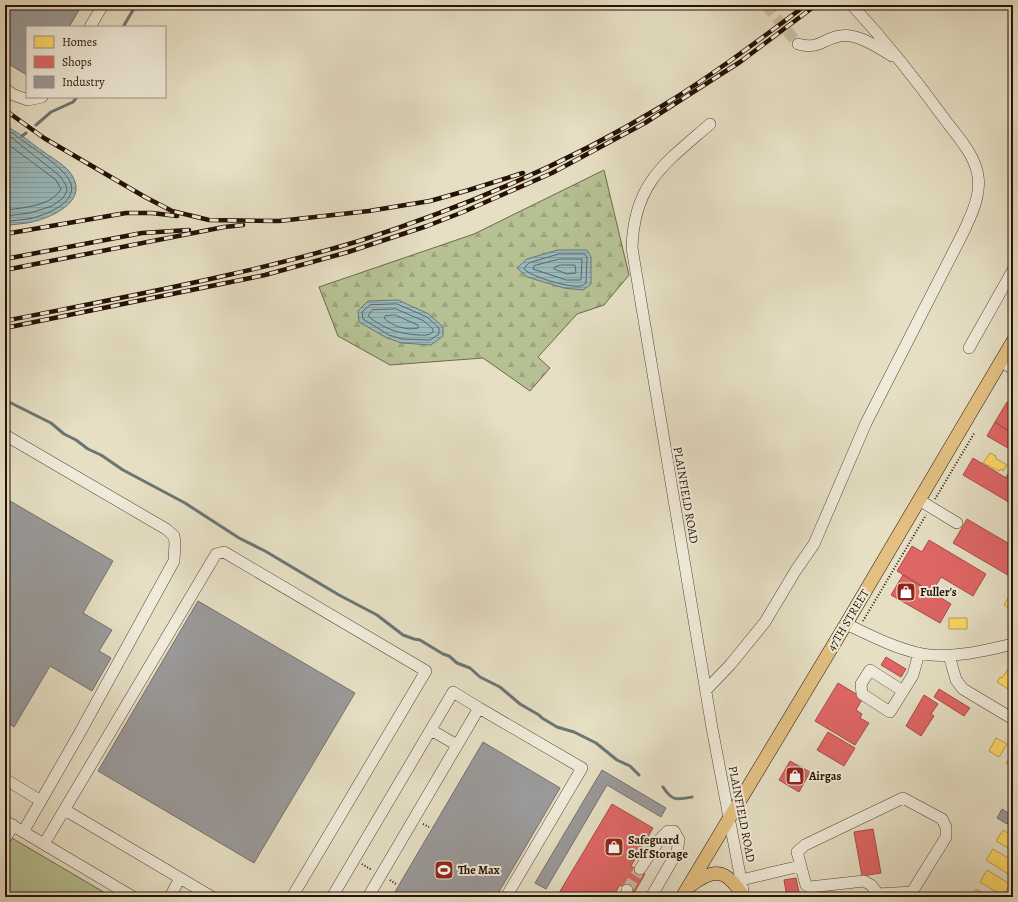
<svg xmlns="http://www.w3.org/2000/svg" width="1018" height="902" viewBox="0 0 1018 902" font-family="Alegreya,serif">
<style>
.grass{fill:#b6c193;stroke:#6e694c}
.forest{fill:url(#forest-firs);stroke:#6e694c}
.water{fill:url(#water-rules);stroke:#6b7673}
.homes{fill:#ffd966;stroke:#be9d49}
.shops{fill:#e06666;stroke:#a84c49}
.industry{fill:#999;stroke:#76706d}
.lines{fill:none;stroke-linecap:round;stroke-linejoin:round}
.shore{stroke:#606661;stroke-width:1}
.stream{stroke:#6b7673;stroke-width:3}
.minor-tunnel{stroke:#c9c0a7;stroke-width:11;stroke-dasharray:11 5.5;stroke-linecap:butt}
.minor-casing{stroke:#564435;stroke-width:12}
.major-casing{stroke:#261105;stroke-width:14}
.path{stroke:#261105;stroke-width:2;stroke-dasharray:1 2;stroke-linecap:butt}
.minor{stroke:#efead9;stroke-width:11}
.major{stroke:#e3c082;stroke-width:13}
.rail-casing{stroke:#261105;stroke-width:4.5}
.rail{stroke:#efead9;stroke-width:3;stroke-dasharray:9;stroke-linecap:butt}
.labels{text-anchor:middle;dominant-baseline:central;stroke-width:4;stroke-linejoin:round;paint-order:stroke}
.street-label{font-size:12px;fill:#261105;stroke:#efead9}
.poi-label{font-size:12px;font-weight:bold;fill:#261105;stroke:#efead9;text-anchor:start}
</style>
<defs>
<pattern id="forest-firs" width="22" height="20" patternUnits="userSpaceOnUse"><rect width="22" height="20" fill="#b6c193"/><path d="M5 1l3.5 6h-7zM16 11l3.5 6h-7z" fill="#9ca57d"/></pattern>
<pattern id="water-rules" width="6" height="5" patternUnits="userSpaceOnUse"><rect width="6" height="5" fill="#99babd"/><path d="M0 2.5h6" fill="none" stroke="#849fa1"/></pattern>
</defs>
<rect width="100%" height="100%" fill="#e6dfc4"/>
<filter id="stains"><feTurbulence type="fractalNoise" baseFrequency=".005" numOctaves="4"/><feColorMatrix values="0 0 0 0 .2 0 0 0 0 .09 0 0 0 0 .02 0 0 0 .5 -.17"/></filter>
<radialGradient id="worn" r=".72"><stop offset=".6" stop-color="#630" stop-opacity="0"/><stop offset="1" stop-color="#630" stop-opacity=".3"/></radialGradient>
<path class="grass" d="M5 834 112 897H5Z"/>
<path class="forest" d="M604 170 629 275 604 305 577 314 538 357 550 368 530 391 483 358 390 365 338 336 319 287 474 234Z"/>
<path class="water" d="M5 126C19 132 28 141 41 150 49 156 60 162 68 170 92 198 57 216 32 222 24 224 14 224 5 226Z
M558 250H587L591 257V284L583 290 564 288 527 277 517 268 527 259Z
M398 300 429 314 443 327V336L431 345 402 343 387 338 359 322 358 311 368 301Z"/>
<path class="homes" d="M990 453 996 456 995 458 1007 465 1003 471 1001 469 999 471 983 463Z
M1013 590V611L1004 605Z
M949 618H967V629H949Z
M1012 664 1013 686 1010 690 997 682 1000 677 1002 678Z
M996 738 1007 744 999 757 989 751Z
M1013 752V767L1006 763Z
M1003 830 1013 836V851L996 841Z
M993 849 1013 861V877L986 860Z
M987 870 1010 884 1003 896 980 882Z
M976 889 989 897H971Z"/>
<path class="shops" d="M1007 402 1013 406V434L995 422Z
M995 422 1013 434V451L987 436Z
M973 458 1013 482 1012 504 963 475Z
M967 519 1013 546V578L953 543Z
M929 540 986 574 973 596 941 577 932 592 897 571 912 546 922 552Z
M903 575 951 604 940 623 891 595Z
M886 657 906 669 901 677 881 665Z
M838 683 863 698 856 710 862 714 860 718 869 723 855 745 815 721Z
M939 689 970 708 964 716 934 697Z
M924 695 938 704 931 714 934 716 921 736 906 726Z
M828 732 855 748 844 766 817 750Z
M790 761 810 772 799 792 779 780Z
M612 804 653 828 631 866 645 874 634 893 620 885 613 897H566L559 893Z
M873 829 881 873 862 876 854 832Z
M796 878 800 897H787L784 880Z"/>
<path class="industry" d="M5 5H82L69 27H27V75L5 62Z
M1012 467 1013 468V481L1006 477Z
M5 498 113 561 83 613 112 630 99 651 111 658 92 691 50 666 14 727 5 721Z
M198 601 355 693 254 863 98 771Z
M483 742 560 788 496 897H392Z
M602 770 666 808 661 817 607 785 546 889 535 883Z
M1002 809 1013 816 1007 824 997 818Z"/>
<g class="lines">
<path class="shore" d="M5 130 14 134C30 147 49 157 63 172 88 197 53 212 33 218 24 220 14 220 5 222
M5 136 12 138 60 176 66 185 67 191 63 198 52 206 30 213 5 216
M5 142 56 180 61 189C52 206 22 208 5 210
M559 254H585L587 258 586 283C585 284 583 285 581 286 569 288 532 277 524 269L525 267 529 263Z
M560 259H582L581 280H566L533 269 534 266Z
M561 265H575L576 273 567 274 554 269 555 267Z
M397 304 427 317 439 328V334L430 340 402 339 389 335 363 319 362 312 370 305Z
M396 309 424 321 433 329V332C428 336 425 335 418 335 399 334 382 328 368 316L372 310Z
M395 315 418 325V328C407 331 392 326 384 318L385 316Z"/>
<path class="stream" d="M123 27 136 5
M36 125 51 112 73 102 77 97
M22 136 26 133
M5 400 51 423 64 434 76 440 88 449 101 455 123 470 185 503 239 538 265 551 339 595 377 615 403 635 414 639 420 640 443 654 449 656 457 663 470 668 480 677 500 687 520 704 539 715 542 718 557 727 574 732 596 743 617 760 630 766 639 775
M663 787C672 801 676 800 692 797"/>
<path class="minor-tunnel" d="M766 5 798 44
M627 890 640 869"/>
<defs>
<path id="minor" d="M90 27 103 5
M798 44C819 50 822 39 840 36 858 33 877 47 892 56
M5 89 14 95 28 100 42 97
M710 124C664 164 634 183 632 248L712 728 744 896
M969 348 1013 270
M1001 361 1013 369
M5 435 166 529 174 536 175 543 174 561 78 736 23 832
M919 500 957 523
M846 624C870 635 892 647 918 653 947 660 984 651 1013 644
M949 655 956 680 963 689 1013 719
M706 690 730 665 765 622 796 570 814 544 866 423 964 231C972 213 981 196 978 176 975 155 958 137 946 121 917 81 886 42 852 5
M903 691 870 670 861 684 862 694 890 712 913 675 919 653
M479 708 582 768 506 897
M431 730 457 745
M5 779 41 801
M903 798 942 819 946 827V837L912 892 878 894 871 885 864 881 810 887 806 885 797 852 805 845Z
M65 810 212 897
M5 821 133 897
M5 839 13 825
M44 844 216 554 224 552 426 671 292 897
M640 869 660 839 668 831H674L679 840 677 852 651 897
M741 880 800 866
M170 897 180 878
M332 897 453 692 479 708 368 897
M626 897 627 890"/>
<path id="major" d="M690 886C715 866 727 870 743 896
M682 897 846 624 1013 341"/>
</defs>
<use href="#minor" class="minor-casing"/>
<use href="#major" class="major-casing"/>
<path class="path" d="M935 499 975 432
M863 621 926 515
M423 824 429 827
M362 864 372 870
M390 880 396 884"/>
<use href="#minor" class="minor"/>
<use href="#major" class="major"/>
<defs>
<path id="rail" d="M5 110 44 138 145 197 172 211 209 220 279 221 369 211 430 201 469 190 523 173
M5 234 126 213H152L177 216
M5 259 142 233 189 230
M5 270 224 227 243 225
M5 321C79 306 154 292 228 275 272 265 316 254 359 241 465 207 568 163 662 106 713 75 759 40 806 5
M5 328 265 275 348 252 427 226 463 212 552 173 645 123 740 62 816 5"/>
</defs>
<use href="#rail" class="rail-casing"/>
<use href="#rail" class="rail"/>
</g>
<defs>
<symbol id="shop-square" viewBox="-11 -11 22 22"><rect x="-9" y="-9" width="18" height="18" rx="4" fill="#8f2418" stroke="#efead9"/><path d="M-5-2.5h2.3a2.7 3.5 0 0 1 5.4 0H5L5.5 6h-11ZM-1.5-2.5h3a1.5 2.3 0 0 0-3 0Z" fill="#fff"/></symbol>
<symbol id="stadium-square" viewBox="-11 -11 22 22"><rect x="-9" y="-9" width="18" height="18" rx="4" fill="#8f2418" stroke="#efead9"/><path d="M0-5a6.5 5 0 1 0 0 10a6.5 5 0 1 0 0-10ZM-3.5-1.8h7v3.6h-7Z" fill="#fff"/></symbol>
</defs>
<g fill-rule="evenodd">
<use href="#shop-square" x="895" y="581" width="22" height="22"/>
<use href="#shop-square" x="784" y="765" width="22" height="22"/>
<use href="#shop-square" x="603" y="836" width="22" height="22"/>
<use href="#stadium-square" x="433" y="859" width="22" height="22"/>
</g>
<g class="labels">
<g class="street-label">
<text transform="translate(686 495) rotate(80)">PLAINFIELD ROAD</text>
<text transform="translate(848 620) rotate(-59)">47TH STREET</text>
<text transform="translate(742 814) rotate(79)">PLAINFIELD ROAD</text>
</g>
<g class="poi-label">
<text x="920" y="592">Fuller's</text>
<text x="809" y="776">Airgas</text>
<text x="628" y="840">Safeguard<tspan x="628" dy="14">Self Storage</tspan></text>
<text x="458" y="870">The Max</text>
</g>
</g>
<rect width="1018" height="902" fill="none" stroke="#e6dfc4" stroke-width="20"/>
<rect x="6" y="6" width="1006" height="890" fill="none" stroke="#261105" stroke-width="2"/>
<rect x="10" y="10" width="998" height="882" fill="none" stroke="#261105"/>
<rect x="26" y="26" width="140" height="72" fill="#efead9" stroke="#9f9384"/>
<rect x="34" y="36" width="20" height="12" fill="#ffd966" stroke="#9f9384"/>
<text x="62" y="46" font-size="12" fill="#261105">Homes</text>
<rect x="34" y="56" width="20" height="12" fill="#e06666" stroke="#9f9384"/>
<text x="62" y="66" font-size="12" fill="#261105">Shops</text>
<rect x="34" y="76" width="20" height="12" fill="#999999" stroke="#9f9384"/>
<text x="62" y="86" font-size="12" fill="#261105">Industry</text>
<rect width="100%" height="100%" filter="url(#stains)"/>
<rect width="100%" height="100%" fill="url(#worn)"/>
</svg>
